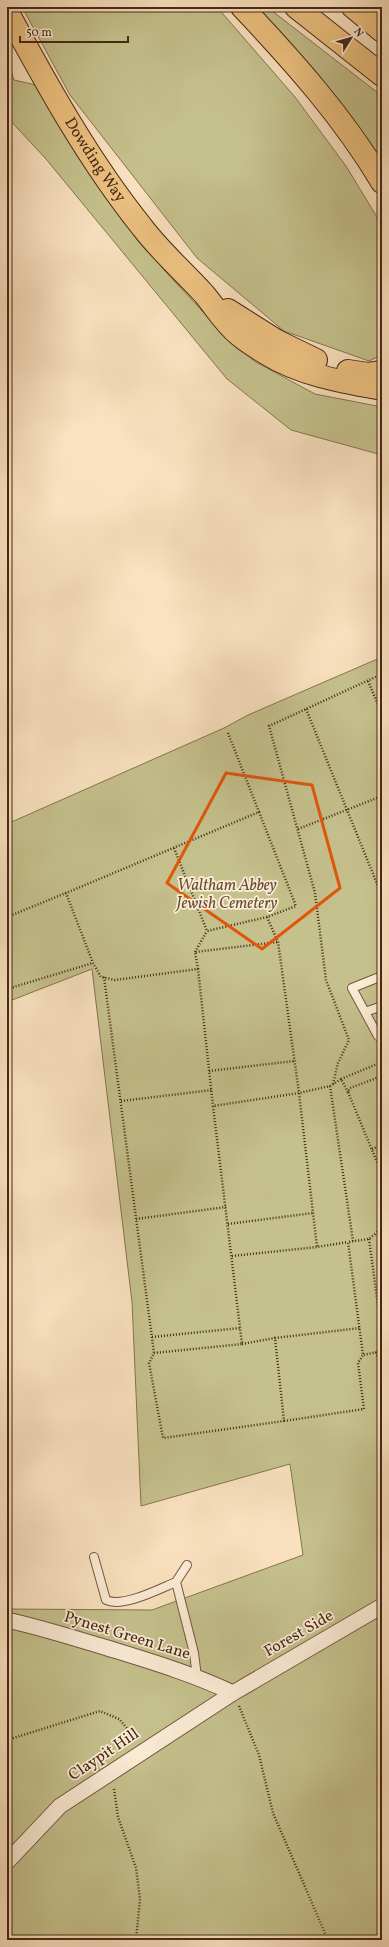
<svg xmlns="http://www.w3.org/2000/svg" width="389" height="1947" viewBox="0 0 389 1947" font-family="Vollkorn,serif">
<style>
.green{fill:#c5c18d;stroke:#867451}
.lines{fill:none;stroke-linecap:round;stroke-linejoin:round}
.lane-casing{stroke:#745640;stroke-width:10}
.street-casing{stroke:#745640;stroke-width:17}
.primary-casing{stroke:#472815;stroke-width:24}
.highway-casing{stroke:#472815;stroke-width:24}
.path{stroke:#472815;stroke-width:2.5;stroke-dasharray:1 2;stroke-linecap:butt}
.lane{stroke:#fcecd6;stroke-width:8}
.street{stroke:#fcecd6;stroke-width:15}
.primary{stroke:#edc180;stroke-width:22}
.highway{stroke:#edc180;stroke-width:22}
.marked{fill:none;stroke:#e0570c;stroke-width:3;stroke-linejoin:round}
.labels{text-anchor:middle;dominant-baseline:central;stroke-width:3.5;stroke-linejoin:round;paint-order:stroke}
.street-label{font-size:16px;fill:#472815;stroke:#fcecd6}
.park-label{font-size:16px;font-style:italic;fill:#664e33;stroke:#fcecd6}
</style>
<rect width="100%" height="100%" fill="#fae2c0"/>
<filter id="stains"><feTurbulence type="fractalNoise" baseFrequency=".005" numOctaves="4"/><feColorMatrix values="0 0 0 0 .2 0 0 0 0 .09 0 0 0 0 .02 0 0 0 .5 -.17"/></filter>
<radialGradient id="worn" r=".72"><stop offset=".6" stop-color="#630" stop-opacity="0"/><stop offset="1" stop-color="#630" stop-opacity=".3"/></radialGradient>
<path class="green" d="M22 7H217L295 97 346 166 380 222 382 227V355L369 361 284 331 197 258 70 95Z
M248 7H267L382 96V166Z
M7 58 14 80 36 85 119 211 164 270 218 328 254 361 315 394 382 407V455L291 430 227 379 46 159 7 117Z
M382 657V1940H7V1609L152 1610 303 1555 290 1464 141 1506 132 1302 92 969 7 1002V824L224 728 248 715Z"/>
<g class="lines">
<defs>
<path id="lane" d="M382 976 352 988 378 1036 382 1034
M365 1012 382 1006
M94 1557 106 1600C123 1608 159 1589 176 1582L194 1653 197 1677
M176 1582 187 1565"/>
<path id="street" d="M7 1620C39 1627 70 1637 101 1646 146 1660 191 1673 233 1693
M7 1862 60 1806 233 1693 382 1606"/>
<g id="primary">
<path id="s1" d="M7 11C47 85 89 161 142 227 160 251 183 271 204 294 215 307 225 324 239 335 247 342 257 348 267 354 301 375 343 382 382 389"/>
<path d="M228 310 277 341 316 360"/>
<path d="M348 371 368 374 382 372"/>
</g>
<path id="highway" d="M242 7C294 62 343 117 382 182
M296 7 382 75
M353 7 382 31"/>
</defs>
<use href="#lane" class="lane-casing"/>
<use href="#street" class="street-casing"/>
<use href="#primary" class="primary-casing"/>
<use href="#highway" class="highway-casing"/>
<path class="path" d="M368 681 382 714
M306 709 382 896
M228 733 259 812
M298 829 382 796
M174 848 207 931 267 917 296 906 259 812 66 893 93 963 101 977 115 980 198 969 213 1106
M7 917 66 893
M267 917 278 942 299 1093 213 1106 242 1344 154 1353 149 1363 163 1438 284 1421 275 1338 360 1328
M195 952 207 931
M198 969 195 952 278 942
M104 977 154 1353
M7 989 93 963
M209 1071 294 1061
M382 1076 350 1088 348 1092 382 1174
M341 1079 382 1062
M333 1084 338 1063 349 1040 326 980 315 893 269 726 382 674
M330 1086 353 1241
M348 1092 341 1079 330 1086 299 1093 317 1247 348 1242
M121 1101 212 1090
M372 1149 382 1145
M136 1219 226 1207
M228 1224 313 1213
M382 1228 369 1239 348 1242 363 1355 382 1351
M369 1239 382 1335
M232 1256 317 1247
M152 1337 240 1328
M242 1344 275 1338
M376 1352 382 1367
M284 1421 364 1409 358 1363 363 1355
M239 1706 259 1755 273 1813 328 1940
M7 1740 100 1711 119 1719 137 1740
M114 1789 118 1817 136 1868 140 1899 136 1940"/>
<use href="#lane" class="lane"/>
<use href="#street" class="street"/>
<use href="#primary" class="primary"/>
<use href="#highway" class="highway"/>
</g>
<path class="marked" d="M226 773 312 785 340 888 262 949 167 883Z"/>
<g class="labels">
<g class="street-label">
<text stroke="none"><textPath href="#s1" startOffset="173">Dowding Way</textPath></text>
<text transform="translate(299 1634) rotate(-30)">Forest Side</text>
<text transform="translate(127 1636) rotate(17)">Pynest Green Lane</text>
<text transform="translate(104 1755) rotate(-34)">Claypit Hill</text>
</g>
<g class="park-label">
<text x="227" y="886">Waltham Abbey<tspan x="227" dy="18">Jewish Cemetery</tspan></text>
</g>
</g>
<rect width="389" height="1947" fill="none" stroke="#fae2c0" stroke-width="24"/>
<rect x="8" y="8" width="373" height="1931" fill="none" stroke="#472815" stroke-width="2"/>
<rect x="12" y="12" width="365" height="1923" fill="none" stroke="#472815"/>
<g transform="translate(351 38) rotate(53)" stroke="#fcecd6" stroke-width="3" paint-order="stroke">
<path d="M0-3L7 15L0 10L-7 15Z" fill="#472815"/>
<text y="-6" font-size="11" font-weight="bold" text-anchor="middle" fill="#472815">N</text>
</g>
<path d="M20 36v6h108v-6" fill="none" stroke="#472815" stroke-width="2"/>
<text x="26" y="36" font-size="12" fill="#472815" stroke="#fcecd6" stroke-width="3" paint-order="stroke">50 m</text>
<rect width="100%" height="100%" filter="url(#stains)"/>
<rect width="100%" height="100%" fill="url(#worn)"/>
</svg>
